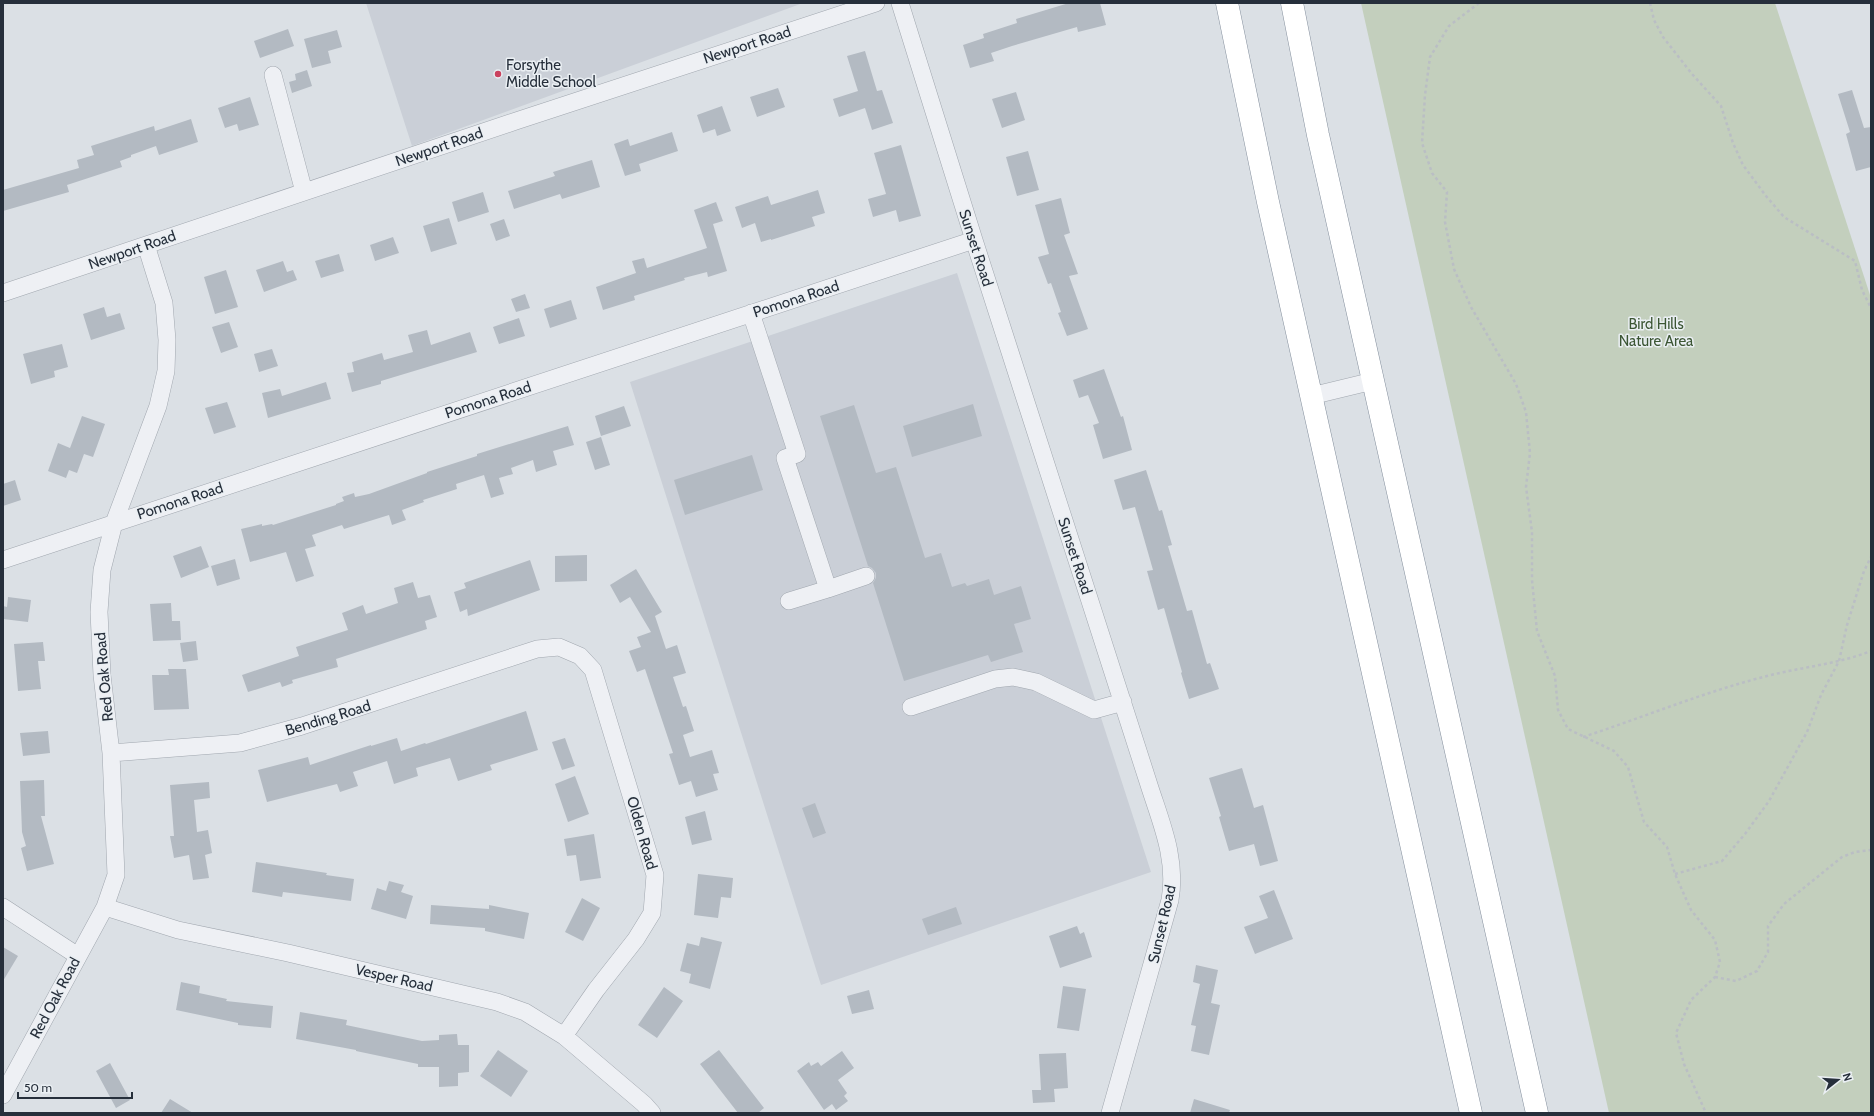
<svg xmlns="http://www.w3.org/2000/svg" width="1874" height="1116" viewBox="0 0 1874 1116" font-family="Cabin,sans-serif">
<style>
.built{fill:#cacfd7}
.green{fill:#c3cfbd}
.building{fill:#b3bac2}
.lines{fill:none;stroke-linecap:round;stroke-linejoin:round}
.minor-casing{stroke:#a1a7af;stroke-width:18}
.highway-casing{stroke:#838e9c;stroke-width:23}
.path{stroke:#babec4;stroke-width:2.5;stroke-dasharray:3 3;stroke-linecap:butt}
.minor{stroke:#eef0f4;stroke-width:17}
.highway{stroke:#fff;stroke-width:22}
.poi-dot{fill:#ca415e;stroke:#eaeff3;stroke-width:1.5}
.labels{text-anchor:middle;dominant-baseline:central;stroke-width:3;stroke-linejoin:round;paint-order:stroke}
.street-label{font-size:15px;fill:#262f3b;stroke:#eaeff3}
.poi-label{font-size:15px;fill:#262f3b;stroke:#eaeff3;text-anchor:start}
.park-label{font-size:15px;fill:#3c5634;stroke:#eaeff3}
</style>
<rect width="100%" height="100%" fill="#dbe0e5"/>
<path class="built" d="M366 3H803L412 146Z
M957 273 1151 872 821 985 630 382Z"/>
<path class="green" d="M1361 3H1775L1871 298V1113H1609Z"/>
<path class="building" d="M1069 3H1100L1106 25 1078 32 1077 27 1012 46 991 53 994 61 970 68 963 45 984 38 983 34 1017 23 1016 19Z
M288 29 294 46 260 58 254 41Z
M337 30 342 47 328 51 331 63 312 68 304 39Z
M865 51 877 91 882 90 893 123 872 130 865 108 839 117 833 99 858 91 847 56Z
M307 70 312 86 292 93 289 82 296 80 295 74Z
M778 88 785 107 757 117 750 97Z
M1852 90 1864 128 1871 127V167L1856 171 1846 134 1850 132 1838 94Z
M1016 92 1025 120 1002 128 992 99Z
M250 97 259 125 239 131 237 124 225 128 218 108Z
M722 106 731 131 717 136 715 129 703 133 697 115Z
M191 119 198 142 159 155 156 146 131 155V157L120 161 122 167 67 185 69 192 3 211V190L79 168 77 160 94 155 91 146 154 126 155 131Z
M672 132 678 151 639 164 641 171 625 176 614 144 628 139 630 146Z
M901 145 921 216 899 222 896 210 873 217 868 199 886 194 874 153Z
M1028 151 1039 190 1017 196 1006 157Z
M592 160 600 187 562 199 560 194 514 209 508 191 555 176 553 172Z
M818 190 825 213 812 217 815 226 771 240V239L761 242 755 223 742 228 735 207 768 196 771 205Z
M483 192 489 212 458 222 452 202Z
M1061 198 1070 233 1064 235 1078 274 1069 276 1088 329 1067 336 1058 313 1061 312 1051 283 1048 284 1038 257 1049 254 1035 205Z
M716 202 723 221 713 224 727 271 708 277 707 272 684 278 685 280 634 296 635 300 603 310 596 287 636 273 632 261 644 258 647 268 707 248 694 210Z
M449 218 457 244 431 252 423 226Z
M504 219 510 236 496 241 490 224Z
M393 237 399 253 375 261 370 245Z
M339 254 344 271 321 278 315 261Z
M283 261 287 272 293 270 297 280 264 292 256 270Z
M226 270 238 307 215 314 204 277Z
M525 294 530 308 516 312 511 299Z
M571 300 577 319 550 328 544 309Z
M104 307 107 317 120 313 125 329 91 340 83 314Z
M519 318 525 336 499 344 493 327Z
M229 322 238 347 221 353 212 327Z
M427 330 431 345 470 332 477 352 381 381V384L352 392 347 373 354 372 352 362 382 353 384 360 413 352 408 335Z
M62 344 68 367 54 371 55 377 31 384 23 354Z
M272 349 278 366 259 372 254 354Z
M1104 369 1121 417 1123 416 1132 450 1103 459 1093 425 1099 423 1088 395 1079 398 1073 380Z
M326 382 331 399 268 418 262 393 280 389 282 396Z
M227 402 236 427 214 434 205 408Z
M973 404 982 436 912 457 903 426Z
M854 405 876 473 896 467 925 558 941 553 952 587 965 583 967 586 989 579 994 595 1021 586 1031 619 1014 624 1023 652 991 662 988 655 904 681 873 583 876 578V573L872 568 868 566 820 416Z
M624 406 631 426 601 436 595 416Z
M82 416 105 424 93 457 84 454 77 473 69 470 66 478 48 471 58 443 70 448Z
M568 426 574 445 553 451 557 465 536 472 533 460 511 468 513 474 499 478 504 494 491 498 484 475 456 484 457 489 423 500 424 502 402 510 406 520 392 525 389 515 344 529 342 525 312 535 316 546 305 549 314 576 296 582 286 552 250 562 241 529 262 524V526L272 524 273 525 336 505V504L344 501 342 497 354 493 355 497 369 494 427 473V472L477 456V454Z
M601 437 610 465 595 470 586 442Z
M752 455 763 490 685 515 674 480Z
M1146 470 1159 511 1162 510 1172 545 1168 546 1187 611 1192 610 1207 664 1210 663 1219 689 1189 699 1181 673 1182 672 1164 608 1158 610 1147 571 1153 570 1135 507 1123 510 1114 480Z
M15 480 21 500 3 506V484Z
M201 546 209 567 181 578 173 556Z
M587 555V581L555 582V556Z
M235 559 240 579 217 586 211 566Z
M530 560 540 590 468 616 467 609 460 612 454 592 466 588 464 583Z
M636 569 662 612 655 616 666 649 677 645 686 673 673 677 683 707 686 706 694 731 683 735 690 757 712 750 719 773 713 774 718 790 696 797 691 781 679 785 669 754 673 753 645 669 637 672 629 651 641 647 637 637 651 632 630 597 620 603 610 585Z
M413 582 418 598 430 595 437 617 425 621 427 629 336 659 338 667 292 680 293 683 282 687 280 682 248 692 242 675 299 656 296 647 348 630 342 613 363 605 366 614 398 603 394 588Z
M8 597 31 600 28 622 3 619V606L7 607Z
M171 603 172 621H180L181 640 153 641 150 604Z
M196 641 198 660 183 662 180 643Z
M43 642 45 661H38L41 689 18 691 14 644Z
M168 669H186L189 709 154 710 152 675H169Z
M526 711 538 750 490 765 492 770 458 781 450 758 416 768 418 776 394 784 387 761 353 772 358 786 340 792 337 784 267 802 258 770 308 757 310 765 371 745V746L397 738 401 751 425 743 426 744Z
M48 731 50 753 23 756 20 733Z
M565 738 575 766 562 770 552 742Z
M1242 768 1254 808 1263 805 1278 861 1260 866 1254 844 1229 851 1219 817 1221 816 1209 778Z
M575 776 589 814 568 822 555 784Z
M44 780 45 816H41L54 864 27 871 21 848 26 846 22 832 20 781Z
M209 782 210 798 194 800 197 832 208 830 212 853 205 855 209 878 193 880 189 855 174 858 170 836H174L170 785Z
M815 803 826 833 813 838 802 808Z
M705 811 712 840 692 845 685 817Z
M594 834 601 878 580 881 576 855 567 856 564 839Z
M256 862 327 873 326 875 354 879 351 901 283 892 282 897 252 892Z
M698 874 733 878 731 898 721 897 718 918 694 915Z
M389 881 404 885 401 892 413 896 406 919 371 909 377 888 386 891Z
M1274 890 1293 939 1255 954 1244 927 1268 918 1259 896Z
M582 898 600 908 583 941 565 932Z
M431 905 489 909V905L529 913 524 939 485 931V928L430 924Z
M956 907 962 924 928 935 922 919Z
M1077 926 1080 934 1084 932 1092 957 1060 968 1049 936Z
M701 937 722 942 710 989 689 983 691 974 680 971 687 943 699 946Z
M3 947 18 956 3 981Z
M1196 965 1218 970 1211 1003 1220 1005 1209 1055 1191 1051 1196 1026 1191 1025 1200 984 1193 982Z
M181 982 200 986 199 993 227 999 226 1001 273 1006 271 1028 238 1025V1023L176 1010Z
M1063 986 1086 989 1079 1031 1057 1028Z
M664 987 683 1001 657 1038 638 1025Z
M869 990 874 1009 852 1014 847 996Z
M300 1012 347 1020 346 1025 422 1041 439 1040V1035L457 1034 458 1045H469V1072L458 1073V1086L439 1087V1067H418V1064L356 1051V1050L296 1039Z
M498 1050 528 1071 511 1097 480 1076Z
M719 1050 764 1108 758 1113H738L700 1064Z
M842 1051 854 1068 838 1080 847 1093 844 1096 848 1101 836 1110 832 1104 824 1110 797 1071 809 1062 811 1066 818 1062 821 1066Z
M1066 1053 1068 1088 1054 1089 1055 1102 1033 1103 1032 1090H1041L1039 1054Z
M110 1063 130 1100 116 1108 96 1071Z
M170 1099 193 1113H161Z
M1194 1099 1230 1110 1229 1113H1190Z"/>
<g class="lines">
<defs>
<path id="minor" d="M900 3 974 240 1150 788C1162 825 1177 860 1170 900L1110 1113
M273 75 304 192
M3 293 516 121 876 3
M751 313 797 454 785 458 828 589 789 601
M1311 396 1373 381
M3 560 974 240
M828 589 866 576
M911 707 995 679 1013 677 1036 682 1094 710 1123 702
M111 753 240 743 302 726 537 649 559 647 580 656 593 670 655 875 652 913 636 939 596 990 564 1036
M3 907 78 956
M105 907 178 930 288 953 497 1002 525 1012 564 1036 644 1104 652 1113
M3 1095 105 907 116 875 111 753 102 675 99 612 102 570 114 523 158 406 166 371 167 340 164 303 146 245"/>
<path id="highway" d="M1227 3 1268 202 1471 1113
M1292 3 1318 135 1537 1113"/>
</defs>
<use href="#minor" class="minor-casing"/>
<use href="#highway" class="highway-casing"/>
<path class="path" d="M1479 3 1449 26 1430 57 1425 95 1422 143 1432 173 1447 192 1445 222 1454 269 1471 307 1516 384 1526 412 1530 453 1526 487 1532 532V580L1537 631 1555 676 1558 710 1568 729 1614 751 1628 767 1644 822 1667 847 1675 874 1691 910 1715 940 1720 962 1715 977 1691 1000 1676 1033 1684 1064 1706 1113
M1650 3 1654 20 1663 37 1692 74 1721 106 1733 143 1743 165 1766 196 1784 217 1855 261 1862 290 1871 308
M1583 737C1644 717 1704 692 1767 676 1802 667 1838 664 1871 651
M1675 874 1722 861 1745 834 1769 801 1807 732 1821 695 1839 661 1847 625 1864 571 1871 557
M1715 977 1736 981 1757 971 1768 952V926L1784 904 1842 857 1855 852 1871 850"/>
<use href="#minor" class="minor"/>
<use href="#highway" class="highway"/>
</g>
<circle class="poi-dot" cx="498" cy="74" r="4"/>
<g class="labels">
<g class="street-label">
<text transform="translate(747 45) rotate(-18)">Newport Road</text>
<text transform="translate(439 147) rotate(-19)">Newport Road</text>
<text transform="translate(976 248) rotate(72)">Sunset Road</text>
<text transform="translate(132 250) rotate(-19)">Newport Road</text>
<text transform="translate(796 299) rotate(-18)">Pomona Road</text>
<text transform="translate(488 400) rotate(-18)">Pomona Road</text>
<text transform="translate(180 501) rotate(-18)">Pomona Road</text>
<text transform="translate(1075 556) rotate(72)">Sunset Road</text>
<text transform="translate(104 677) rotate(-95)">Red Oak Road</text>
<text transform="translate(328 718) rotate(-17)">Bending Road</text>
<text transform="translate(642 833) rotate(74)">Olden Road</text>
<text transform="translate(1162 924) rotate(-77)">Sunset Road</text>
<text transform="translate(394 978) rotate(13)">Vesper Road</text>
<text transform="translate(55 998) rotate(-62)">Red Oak Road</text>
</g>
<g class="poi-label">
<text x="506" y="65">Forsythe<tspan x="506" dy="17">Middle School</tspan></text>
</g>
<g class="park-label">
<text x="1656" y="324">Bird Hills<tspan x="1656" dy="17">Nature Area</tspan></text>
</g>
</g>
<rect width="1874" height="1116" fill="none" stroke="#262f3b" stroke-width="8"/>
<g transform="translate(1838 1080) rotate(73)" stroke="#eaeff3" stroke-width="3" paint-order="stroke">
<path d="M0-3L7 15L0 10L-7 15Z" fill="#262f3b"/>
<text y="-6" font-size="11" font-weight="bold" text-anchor="middle" fill="#262f3b">N</text>
</g>
<path d="M18 1092v6h114v-6" fill="none" stroke="#262f3b" stroke-width="2"/>
<text x="24" y="1092" font-size="12" fill="#262f3b" stroke="#eaeff3" stroke-width="3" paint-order="stroke">50 m</text>
</svg>
